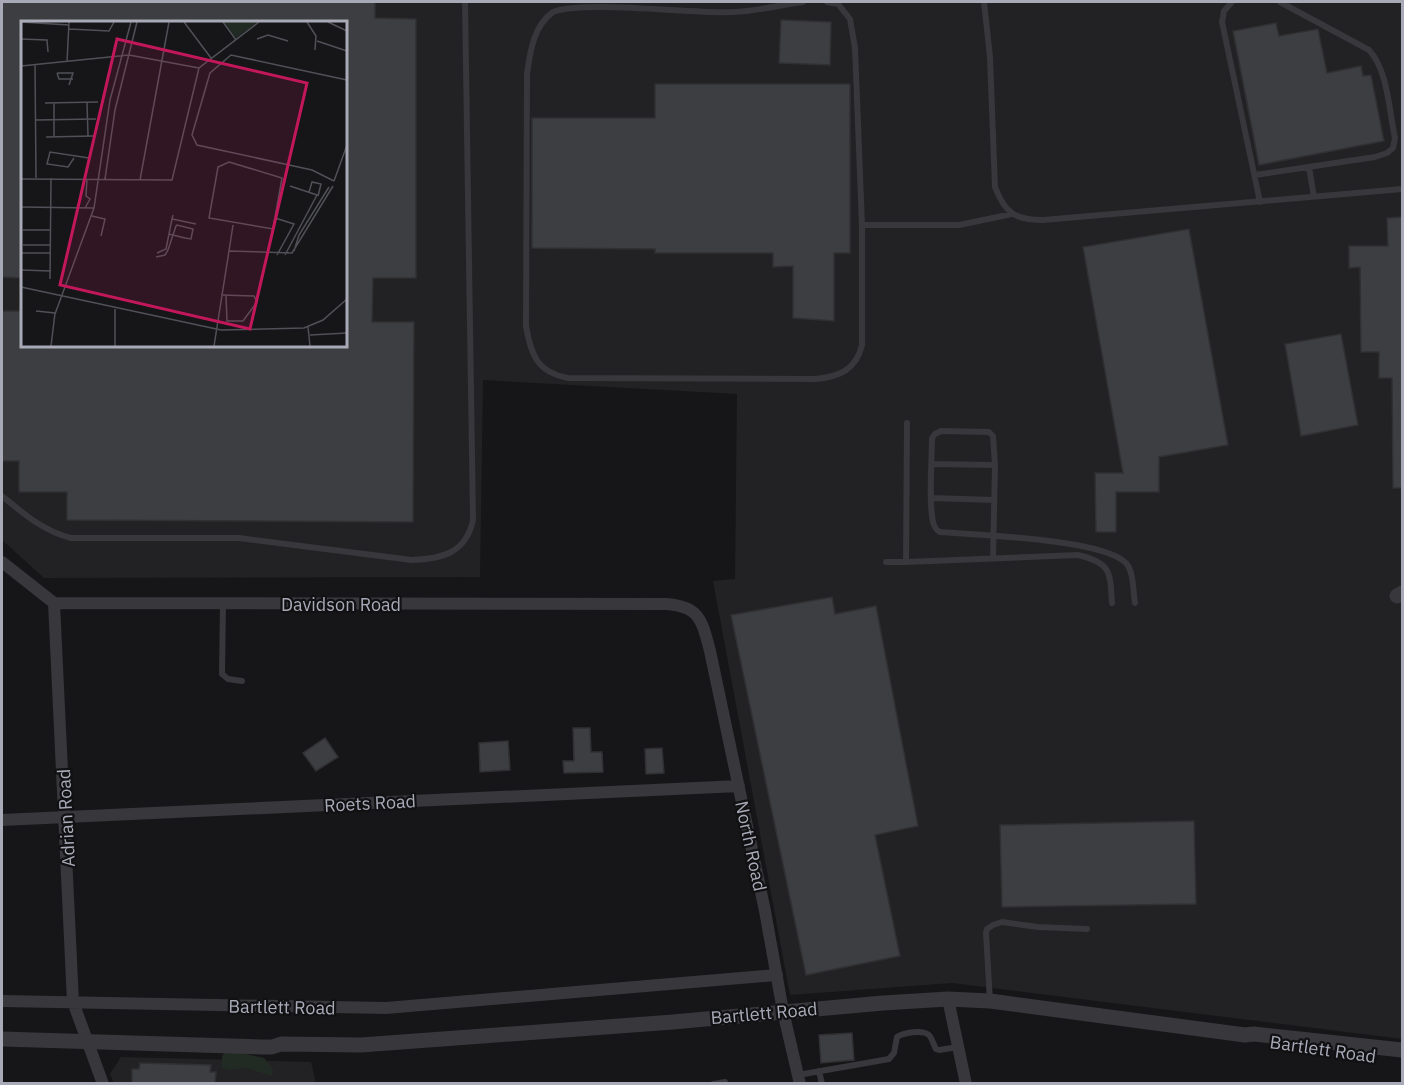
<svg xmlns="http://www.w3.org/2000/svg" width="1404" height="1085" viewBox="0 0 1404 1085" font-family="'IBM Plex Sans',sans-serif">
<style>
.built{fill:#222224;fill-rule:evenodd}
.green{fill:#222a24}
.building{fill:#3d3e41;stroke:#303033;stroke-width:1.5}
.lines{fill:none;stroke-linecap:round;stroke-linejoin:round}
.service{stroke:#37373c;stroke-width:6}
.minor{stroke:#37373c;stroke-width:12}
.tertiary{stroke:#37373c;stroke-width:15}
.labels{text-anchor:middle;dominant-baseline:central;stroke-width:4.5;stroke-linejoin:round;paint-order:stroke}
.street-label{font-size:18px;fill:#a8aab7;stroke:#111113}
.inset-road{fill:none;stroke:#505158;stroke-width:1.5}
.view{fill:#c2185b;fill-opacity:0.15;stroke:#c2185b;stroke-width:3}
.inset-edge{fill:none;stroke:#a8aab7;stroke-width:3}
</style>
<rect width="100%" height="100%" fill="#161618"/>
<path class="built" d="M2 2H1402V1039L952 983 790 995 713 581 735 579 737 394 483 380 480 577 44 578 2 540ZM22 22H345V345H22Z
M121 1057 311 1062 316 1083 114 1084 110 1074Z"/>
<path class="green" d="M227 1050 264 1058 273 1069 272 1076 246 1068 229 1070 222 1068V1056Z"/>
<path class="building" d="M2 2H375V18L416 19V278H373L372 322H414L413 522 67 520V492H19V461H2V311H22V345H345V22H22V278L2 277Z
M781 20 831 22 830 65 779 63Z
M1276 23 1279 36 1318 29 1327 73 1361 66 1363 76 1371 75 1384 141 1259 165 1233 31Z
M655 84H850V253H834V321L793 318V266L773 267V253H655V249L532 248V118H655Z
M1402 217V488H1393L1392 378H1379V352H1361L1360 267 1349 268V246H1388L1387 218Z
M1189 229 1228 445 1159 457V492H1116V532H1096L1095 473H1123L1083 247Z
M1341 334 1358 425 1301 436 1285 344Z
M832 597 835 614 876 606 918 826 875 835 900 956 806 975 731 615Z
M573 728H590L591 752H602L603 772 564 773 563 761H574Z
M325 738 338 757 316 771 303 753Z
M508 741 510 770 480 772 479 743Z
M662 748 664 773 646 774 645 749Z
M1194 821 1196 904 1002 907 1000 825Z
M852 1033 854 1060 821 1063 819 1035Z
M140 1063 211 1065 210 1072H216L215 1083H132V1069H139Z"/>
<g class="lines">
<path class="service" d="M803 2C780 5 757 11 734 12 693 14 585 0 553 12 533 26 530 53 527 74L526 326C531 355 537 372 568 378L815 379C839 377 856 370 862 345V225L855 48 850 19 838 4 827 2
M984 2 990 57 995 187C1005 213 1015 220 1043 220L1402 189
M1232 2 1224 11 1222 22 1260 202
M1309 167 1314 197
M1255 175 1375 157 1387 153 1393 148 1395 138C1389 111 1388 70 1369 50L1280 2
M862 225H959L1012 214
M932 464 995 465
M2 496C24 514 43 531 71 538H239L412 560C442 559 466 553 473 520L465 2
M932 498 994 500
M993 558 995 465 993 436 989 432 941 431 935 434 932 438C932 457 928 510 934 525 936 530 936 529 940 532 977 535 1103 539 1126 563 1134 572 1133 592 1135 603
M886 562H906L907 423
M906 562 1078 555C1111 563 1110 571 1112 603
M223 603 222 674 228 679 242 681
M990 1001 986 933 987 929 993 925 1002 922 1038 927 1087 929
M819 1071 822 1084
M798 1075 889 1059 894 1053 897 1037C903 1033 922 1029 929 1035 932 1038 934 1046 936 1049L939 1050 958 1047
M713 1084 725 1082"/>
<path class="minor" d="M2 562 54 603 666 604C700 606 702 621 710 651L765 911 783 1011 800 1084
M54 603 73 1002 103 1084
M2 820 739 786
M948 999 966 1084
M2 1001 386 1008 777 975"/>
<path class="tertiary" d="M1397 596 1402 593
M2 1039 262 1047H272L281 1044 361 1045 673 1022 883 1003 948 999 990 1001 1245 1035 1254 1034 1402 1050"/>
</g>
<g class="labels">
<g class="street-label">
<text x="341" y="604">Davidson Road</text>
<text transform="translate(370 803) rotate(-3)">Roets Road</text>
<text transform="translate(66 818) rotate(-93)">Adrian Road</text>
<text transform="translate(751 846) rotate(78)">North Road</text>
<text transform="translate(282 1007) rotate(1)">Bartlett Road</text>
<text transform="translate(764 1013) rotate(-5)">Bartlett Road</text>
<text transform="translate(1323 1049) rotate(8)">Bartlett Road</text>
</g>
</g>
<g transform="translate(21 21)">
<rect width="326" height="326" fill="#161618"/>
<path d="M203 1H236L215 17Z" fill="#222a24"/>
<path class="inset-road" d="M0 1 48 4M163 1 190 37M202 1 215 19M286 1 295 15 294 29M307 1 326 10M48 8 88 10 93 1M0 18 26 19 27 31M236 18 247 14 267 20M296 20 326 30M46 41 48 1M14 44 15 157M0 45 108 34 178 47M36 52H52L48 64M36 52 38 58H52M24 82 77 81M33 82V115M66 82 67 115M15 99 75 98M25 116 73 115M53 137 47 146 26 143 29 131 68 137M208 141 261 157 252 208 188 197 197 146ZM0 158 151 159 178 47 238 1M84 158 94 89 116 1M119 159 148 1M313 160 291 149 176 124 171 114 189 52 210 34 326 59M313 160 326 124M288 171 291 161 300 163 297 175M0 186 73 187M64 187 69 178 65 175 66 158M152 194 151 198 175 203M71 195 84 198 80 215M254 197 273 203 256 234M2 209H30M2 224H30M208 230 212 204M273 230 278 214 308 166M0 232H30M136 232 145 228 151 198M264 234 296 174 269 165M135 236 144 234 147 229 155 205 156 204 172 208 170 218 164 217 148 213M0 249 30 250M29 258 30 157M0 266 200 309 283 307 302 299 326 278M200 274 233 275 236 281 222 300H206L205 274M15 290 34 292M34 293 73 187 89 79 110 1M287 306 289 325M289 314 326 312M30 325 34 292M94 325V288M193 325 208 230 271 232 312 165"/>
<path class="view" d="M96 18 286 62 229 308 39 264Z"/>
<rect width="326" height="326" class="inset-edge"/>
</g>
<rect width="1404" height="1085" fill="none" stroke="#a8aab7" stroke-width="6"/>
</svg>
